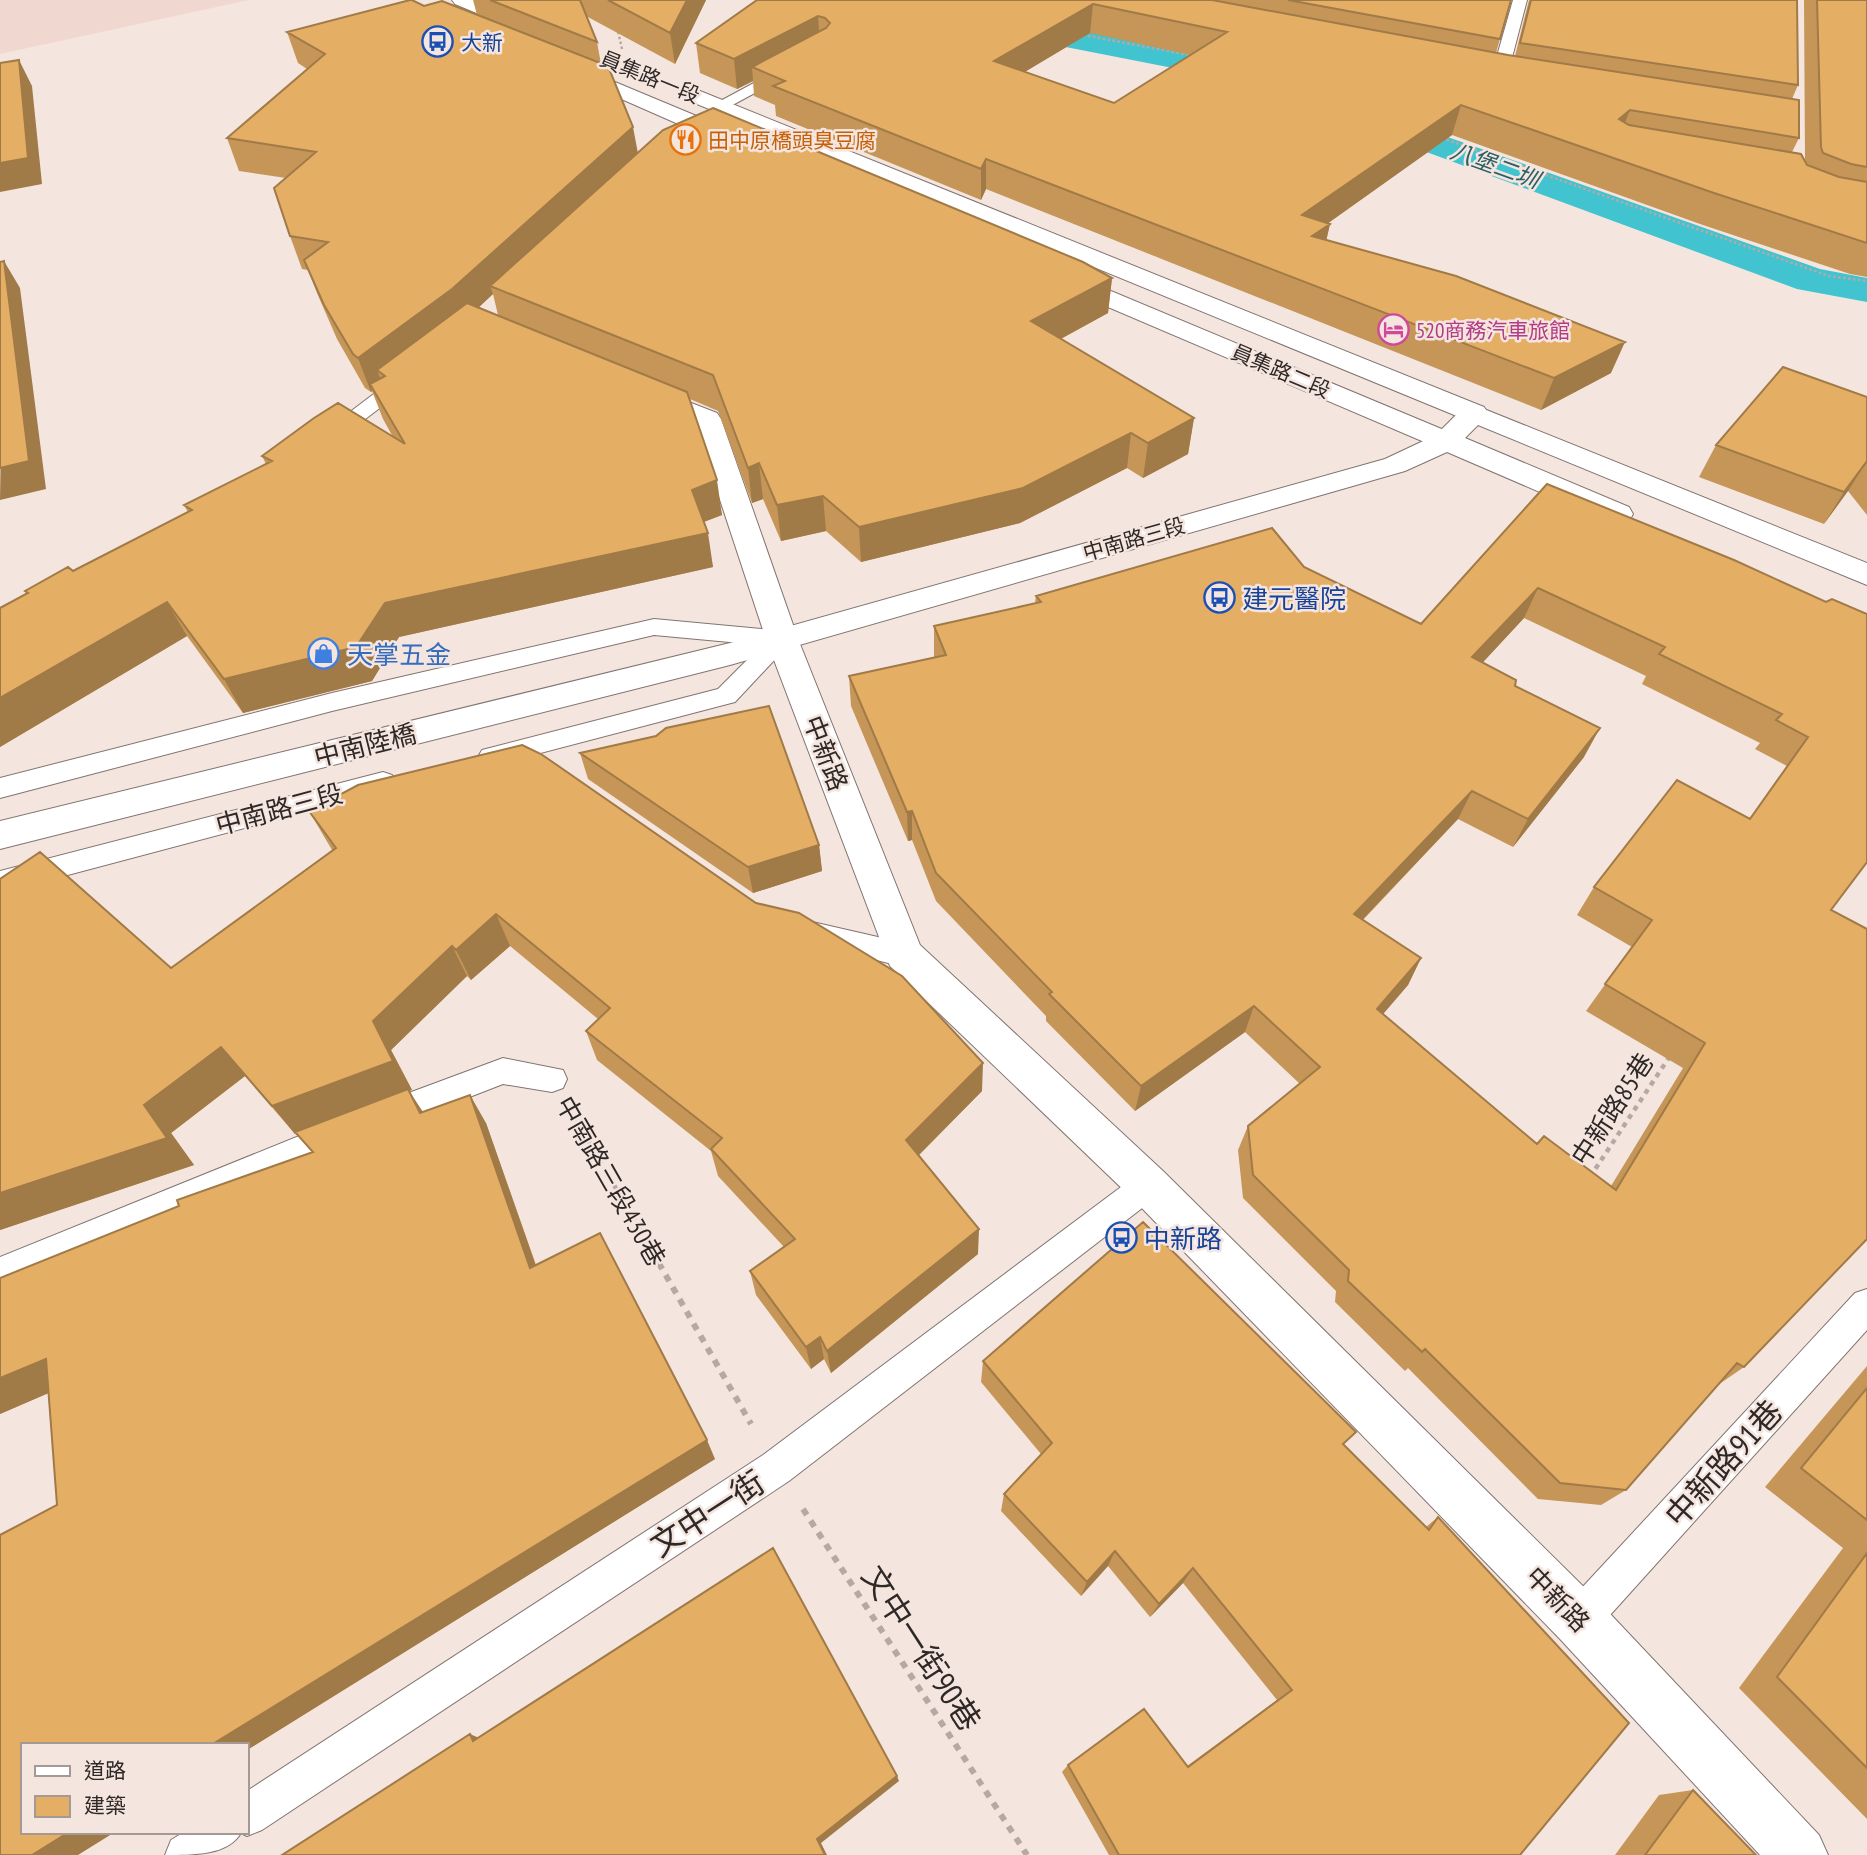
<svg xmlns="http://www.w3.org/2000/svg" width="1867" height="1855" viewBox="0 0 1867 1855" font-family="'PT Sans Narrow','Noto Sans TC',sans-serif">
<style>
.built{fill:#f0d8d0}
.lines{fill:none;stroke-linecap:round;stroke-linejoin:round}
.canal{fill:#41c4d0;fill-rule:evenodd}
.service-casing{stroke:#81746f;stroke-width:2}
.minor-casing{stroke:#81746f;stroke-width:2}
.secondary-casing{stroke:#81746f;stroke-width:2}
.path-far2{stroke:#b6a9a4;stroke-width:2.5;stroke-dasharray:2.5 2.5;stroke-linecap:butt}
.path-far1{stroke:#b6a9a4;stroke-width:4.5;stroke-dasharray:5 5;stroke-linecap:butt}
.path{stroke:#b6a9a4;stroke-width:6;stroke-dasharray:7 7;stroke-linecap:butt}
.service{fill:#fff;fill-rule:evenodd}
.minor{fill:#fff;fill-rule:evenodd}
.secondary{fill:#fff;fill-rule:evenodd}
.wall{fill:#c59657;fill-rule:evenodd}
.shaded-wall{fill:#a07a47}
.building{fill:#e5ae65;stroke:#a07a47;stroke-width:2;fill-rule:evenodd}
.labels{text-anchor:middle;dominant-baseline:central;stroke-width:5;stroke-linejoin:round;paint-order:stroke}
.far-transit-label{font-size:21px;fill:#164399;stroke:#f5e5df;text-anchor:start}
.far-street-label{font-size:21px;fill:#2e2826;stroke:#f5e5df}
.far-food-label{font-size:21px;fill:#c56008;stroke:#f5e5df;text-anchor:start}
.far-hotel-label{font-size:21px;fill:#b23c85;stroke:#f5e5df;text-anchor:start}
.far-water-label{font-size:23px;font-style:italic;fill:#2b6066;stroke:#f5e5df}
.transit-label{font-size:26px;fill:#164399;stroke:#f5e5df;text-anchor:start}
.shop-label{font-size:26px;fill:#366cbe;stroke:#f5e5df;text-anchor:start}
.street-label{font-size:26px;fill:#2e2826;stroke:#f5e5df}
.near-street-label{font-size:32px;fill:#2e2826;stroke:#f5e5df}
</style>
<rect width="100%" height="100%" fill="#f5e5df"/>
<path class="built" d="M0 0H249L0 54Z"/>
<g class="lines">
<path class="canal" d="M857 0H922L1184 50 1276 77 1281 84 1276 91 1264 94 1178 69 873 9 862 7Z
M1360 106 1820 269 1867 278V302L1797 289 1348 123 1343 116 1348 109Z"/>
<defs>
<path id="service" d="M1513 0H1527L1507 77 1499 82 1491 77Z
M787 65 795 70 792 73 727 108H715L713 105Z
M407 372 414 374 417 378 414 382 335 442H321L318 438 321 434 400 374Z
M654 619 782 631 790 633 794 639 735 702 491 766 482 764 478 757 482 750 718 689 762 645 654 635 332 711 0 798V778L332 693Z
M383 772 392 775 396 782 392 789 0 893V871Z
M808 921 904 943 914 947 918 955 914 963 904 967 798 940 794 932 798 924Z
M503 1058 563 1070 567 1079 563 1088 552 1092 503 1084 382 1131 371 1127 367 1117 371 1107Z
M341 1119 352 1123 357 1133 352 1143 0 1289V1257Z
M1148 1170 1159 1175 1164 1185 1159 1195 789 1481 262 1830 247 1836 241 1833C228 1855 195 1855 165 1855L171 1840 184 1832H247V1791L763 1455 1137 1175Z
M1867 1289V1330L1593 1634 1579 1639 1565 1634 1560 1620 1565 1606 1855 1293Z"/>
<path id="minor" d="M452 0H479L531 22 534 26 531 30H517L455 4Z
M567 62 742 135 745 140 742 145H726L560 72 557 68 560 64Z
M700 91 1484 407 1488 413 1484 419 1474 421 1464 419 692 102 689 97 692 92Z
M1063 271 1456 435 1460 441 1456 447 1446 450 1436 447 1054 284 1050 279 1054 274Z
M645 385 717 413 721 419 798 639 920 945 1163 1171 1598 1601 1819 1835 1828 1855H1760L1560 1639 1133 1199 890 966 766 639 695 424 635 399 631 393 635 387Z"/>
<path id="secondary" d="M1474 405 1867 563V585L1478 425 1465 438 1629 507 1633 514 1629 521 1618 524 1607 521 1447 452 1405 471 730 665 0 849V821L730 643 1385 459 1436 435 1464 407Z"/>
</defs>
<use href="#service" class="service-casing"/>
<use href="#minor" class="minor-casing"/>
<use href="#secondary" class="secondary-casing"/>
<path class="path-far2" d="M617 27 622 49
M1083 35 1195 56
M1442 138 1829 276 1867 281"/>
<path class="path-far1" d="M574 1116 618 1192
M1590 1177 1670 1056"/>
<path class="path" d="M617 1190 751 1424
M803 1509 1027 1855"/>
<use href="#service" class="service"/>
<use href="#minor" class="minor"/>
<use href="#secondary" class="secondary"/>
</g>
<path class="wall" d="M473 0H706L675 64 586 16 597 42 601 64 638 153 1112 278 1108 313 1061 339 1194 418 1188 454 1143 478 1127 468 1020 523 861 562 826 531 781 541 763 499 752 503 718 411 690 399 722 515 704 522 713 567 399 637 372 681 243 713 187 636 0 747V608L27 594 25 591 73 571 188 512 184 505 266 464 262 456 393 437 383 419 372 391 371 392 365 388 337 339 317 293 308 270 302 269 290 236 286 178 239 171 227 138 307 69 298 63 287 32 424 6 477 15ZM493 294 498 315 479 307Z
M757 0H1511L1496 53 1515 56 1529 0H1797L1798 85 1792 99 1799 138 1792 152 1805 161 1804 0H1867V277L1850 274 1700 224 1452 135 1328 223 1330 224 1326 240 1611 373 1541 410 986 189 981 200 776 116 775 105 754 96 753 81 737 89 700 73 696 43ZM1090 33 1191 55 1114 103 1024 72Z
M1867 397V515L1848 491 1824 524 1699 477 1716 445Z
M1547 484 1826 602 1831 910 1744 1367 1718 1385 1626 1490 1601 1505 1538 1499 1408 1368 1405 1371 1335 1302 1336 1291 1243 1198 1238 1150 1248 1126 1300 1084 1245 1032 1135 1111 1046 1021V1016L936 901 912 840 908 841 851 706 849 676 934 657V626L1035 603 1036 596 1304 567 1421 624ZM1524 618 1646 676 1642 684 1760 743 1755 749 1787 766 1749 819 1594 887 1577 915 1632 947 1586 1011 1683 1068 1611 1186 1537 1144 1383 1014 1408 985 1421 958 1363 920 1458 819 1513 847 1584 757 1515 686 1483 662Z
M580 753 819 845 822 871 753 893 588 779Z
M309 811 982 1091 919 1155 978 1254 831 1373 824 1359 811 1369 756 1295 750 1271 784 1247 718 1176 711 1151 597 1060 586 1031 598 1019 510 946 471 980 467 976 391 1050 412 1090 409 1091 423 1112 486 1123 536 1265 715 1459 247 1750V1745L57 1505 48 1393 0 1414V1278L312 1152 296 1133 295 1134 245 1076 171 1133 194 1165 0 1230V879L171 968 332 850Z
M983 1361 1344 1446 1426 1527 1438 1517 1520 1855H1109L1062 1772 1068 1765 1187 1766 1277 1700 1183 1583 1150 1617 1108 1566 1081 1596 1001 1511 1004 1494 1041 1454 981 1382Z
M1867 1366V1819L1739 1688 1843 1548 1765 1487Z
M1693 1790 1756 1855H1615L1659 1795Z"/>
<path class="shaded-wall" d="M687 0H706L675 64 670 33Z
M1093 4 1090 33 993 91 994 61Z
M818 16 820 45 752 67 753 81 737 89 734 59Z
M19 60 32 86 42 184 0 192V163Z
M1461 105 1452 135 1296 246 1302 215Z
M1630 110 1618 140 1619 119Z
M633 127 639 159 490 286 493 294 462 323 385 376 377 370 382 383 370 384 372 391 371 392 358 358Z
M986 159V189L981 200V169Z
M1330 224 1323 255 1312 236Z
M4 261 20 288 46 489 0 500Z
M1112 278 1108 313 1029 356 1031 321Z
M1625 342 1611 373 1541 410 1554 378Z
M1194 418 1188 454 1143 478 1148 443Z
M1131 433 1127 468 1020 523 861 562 859 527Z
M1867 461 1848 491 1824 524 1844 492Z
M759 463 763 499 752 503 748 468Z
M717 480 722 515 698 524 692 490Z
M823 496 826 531 781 541 777 505Z
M708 533 713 567 399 637 372 681 243 713 224 679 385 603Z
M1538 588 1524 618 1460 687 1472 657Z
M167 602 187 636 0 747V698Z
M1600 728 1584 757 1513 847 1528 819Z
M1472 791 1458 819 1342 941 1354 914Z
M912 811V840L908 841 907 812Z
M819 845 822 871 753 893 748 867Z
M496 914 510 946 471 980 456 950Z
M452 946 467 976 391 1050 412 1090 409 1091 426 1117 420 1113 409 1091 295 1134 272 1106Z
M1421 958 1408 985 1365 1035 1377 1009Z
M1254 1006 1245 1032 1135 1111 1141 1086Z
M221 1047 245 1076 171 1133 194 1165 0 1230V1193L144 1105Z
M983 1063 982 1091 907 1167 906 1140Z
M470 1095 486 1123 545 1292 530 1268Z
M979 1229 978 1254 831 1373 827 1351Z
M820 1337 824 1359 811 1369 806 1347Z
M46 1359 79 1380 0 1414V1378Z
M707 1440 715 1459 247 1750V1745H211Z
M1115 1551 1108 1566 1081 1596 1087 1582Z
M1193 1568 1183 1583 1150 1617 1159 1604Z
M470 1734 486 1741H473Z
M897 1776 899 1781 821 1843 827 1855H825L817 1839Z
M69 1832H115L78 1855H32Z"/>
<path class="building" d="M410 0H412L424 6 442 1 608 66 633 127 452 289 358 358 353 354 324 305 304 260 328 242 290 236 274 188 316 152 227 138 325 54 287 32Z
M490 0H580L597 42Z
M608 0H687L670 33Z
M757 0H1212L1508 55 1799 100V138L1630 110 1619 119 1629 125 1801 154 1807 165 1839 177 1867 182V243L1714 193 1461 105 1302 215 1330 224 1312 236 1456 276 1625 342 1554 378 986 159 981 169 773 86 785 81 752 67 826 28 830 23 825 18 818 16 734 59 696 43ZM1093 4 1227 32 1114 103 994 61Z
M1288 0H1511L1500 39Z
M1531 0H1797L1798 85 1520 43Z
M1817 0H1867V167L1851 164 1823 153 1821 147Z
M19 60 28 158 0 163V63Z
M713 108 1083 262 1112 278 1031 321 1194 418 1148 443 1131 433 1023 488 859 527 823 496 777 505 759 463 748 468 713 375 490 286 663 130Z
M4 261 29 461 0 468V262Z
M467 303 687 392 717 480 692 490 708 533 385 603 356 647 224 679 167 602 0 698V608L28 593 25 591 68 567 73 571 192 510 184 505 272 461 262 456 314 418 338 403 405 444 370 384 385 376 377 370Z
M1783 367 1867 397V461L1844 492 1716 445Z
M1547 484 1734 560 1826 602 1832 599 1867 614V862L1831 910 1867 929V1239L1744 1367 1737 1363 1626 1490 1560 1483 1425 1349 1422 1352 1348 1281 1349 1270 1253 1175 1248 1126 1320 1067 1254 1006 1141 1086 1049 994 1052 992 936 873 912 811 907 812 849 676 946 655 934 626 1041 602 1036 596 1272 528 1304 567 1421 624ZM1538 588 1665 647 1659 654 1782 714 1776 720 1808 737 1750 819 1677 780 1594 887 1652 920 1605 984 1705 1043 1616 1190 1544 1136 1537 1144 1377 1009 1421 958 1354 914 1472 791 1528 819 1600 728 1515 686 1516 680 1472 657Z
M769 706 819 845 748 867 580 753 656 736 666 728Z
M522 745 541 754 756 903 799 913 902 976 983 1063 906 1140 979 1229 827 1351 820 1337 806 1347 750 1271 795 1239 711 1149 722 1138 586 1031 610 1008 496 914 456 950 452 946 373 1021 393 1061 272 1106 221 1047 144 1105 167 1138 0 1193V879L40 852 171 968 336 848 309 811 358 785Z
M408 1089 420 1113 470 1095 530 1268 600 1233 707 1440 211 1745H23V1832H69L32 1855H0V1535L57 1505 46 1359 0 1378V1278L179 1206 177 1200 313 1152 295 1132Z
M1143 1222 1356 1432 1343 1444 1429 1530 1438 1517 1629 1723 1520 1855H1119L1068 1765 1144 1709 1188 1767 1292 1690 1193 1568 1159 1604 1115 1551 1087 1582 1004 1494 1052 1443 983 1361Z
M1867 1388V1520L1801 1468Z
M773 1548 897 1776 817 1839 825 1855H282L470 1734 473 1741Z
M1867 1553V1768L1777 1677Z
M1693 1790 1756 1855H1645Z"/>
<defs>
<symbol id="bus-ring" viewBox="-11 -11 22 22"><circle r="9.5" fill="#f5e5df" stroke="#1a4fb4" stroke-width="1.5"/><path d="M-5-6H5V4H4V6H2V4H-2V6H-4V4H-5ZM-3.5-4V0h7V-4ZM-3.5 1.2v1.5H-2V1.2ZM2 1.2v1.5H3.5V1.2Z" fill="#1a4fb4"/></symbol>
<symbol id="restaurant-ring" viewBox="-11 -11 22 22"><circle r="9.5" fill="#f5e5df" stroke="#e8710a" stroke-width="1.5"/><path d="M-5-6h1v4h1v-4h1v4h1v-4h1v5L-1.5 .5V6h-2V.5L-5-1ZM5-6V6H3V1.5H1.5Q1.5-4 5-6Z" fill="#e8710a"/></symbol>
<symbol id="hotel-ring" viewBox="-11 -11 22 22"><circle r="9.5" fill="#f5e5df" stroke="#d1479c" stroke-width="1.5"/><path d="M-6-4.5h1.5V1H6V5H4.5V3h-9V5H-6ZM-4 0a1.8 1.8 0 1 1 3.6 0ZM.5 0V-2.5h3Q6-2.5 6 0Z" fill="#d1479c"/></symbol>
<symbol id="shop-ring" viewBox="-11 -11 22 22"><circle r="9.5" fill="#f5e5df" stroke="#3f7fe0" stroke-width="1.5"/><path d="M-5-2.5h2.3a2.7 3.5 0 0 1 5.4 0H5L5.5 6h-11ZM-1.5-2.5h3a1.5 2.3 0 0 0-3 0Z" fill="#3f7fe0"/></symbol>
</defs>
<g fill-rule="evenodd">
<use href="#bus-ring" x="420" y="24" width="35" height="35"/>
<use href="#restaurant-ring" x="668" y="122" width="35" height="35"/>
<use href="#hotel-ring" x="1376" y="312" width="35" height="35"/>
<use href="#bus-ring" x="1202" y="580" width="35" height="35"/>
<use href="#shop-ring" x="306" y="636" width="35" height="35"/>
<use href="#bus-ring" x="1104" y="1220" width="35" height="35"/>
</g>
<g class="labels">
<g class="far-transit-label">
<text x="461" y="42">大新</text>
</g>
<g class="far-street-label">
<text transform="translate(650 77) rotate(22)">員集路一段</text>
<text transform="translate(1281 371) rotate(23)">員集路二段</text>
<text transform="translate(1134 539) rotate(-16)">中南路三段</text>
</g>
<g class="far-food-label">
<text x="708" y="140">田中原橋頭臭豆腐</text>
</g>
<g class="far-hotel-label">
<text x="1416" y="330">520商務汽車旅館</text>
</g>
<g class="far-water-label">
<text transform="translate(1495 165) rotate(20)">八堡二圳</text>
</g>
<g class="transit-label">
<text x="1242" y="598">建元醫院</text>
<text x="1144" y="1238">中新路</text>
</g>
<g class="shop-label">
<text x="347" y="654">天掌五金</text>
</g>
<g class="street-label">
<text transform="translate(365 745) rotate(-14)">中南陸橋</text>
<text transform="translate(826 753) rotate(69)">中新路</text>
<text transform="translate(279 809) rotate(-15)">中南路三段</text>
<text transform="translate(1612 1109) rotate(-57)">中新路85巷</text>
<text transform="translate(611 1181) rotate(60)">中南路三段430巷</text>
<text transform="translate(1558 1599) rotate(46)">中新路</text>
</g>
<g class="near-street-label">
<text transform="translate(1723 1463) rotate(-48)">中新路91巷</text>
<text transform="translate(707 1513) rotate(-33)">文中一街</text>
<text transform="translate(922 1648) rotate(57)">文中一街90巷</text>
</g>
</g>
<rect x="21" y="1743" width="228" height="91" fill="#f5e5df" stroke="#a59995" stroke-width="2"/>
<rect x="35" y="1766" width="35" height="10" fill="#ffffff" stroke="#a59995" stroke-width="2"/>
<text x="84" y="1778" font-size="21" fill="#2e2826">道路</text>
<rect x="35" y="1796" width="35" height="21" fill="#e5ae65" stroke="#a59995" stroke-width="2"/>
<text x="84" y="1813" font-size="21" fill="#2e2826">建築</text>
</svg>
